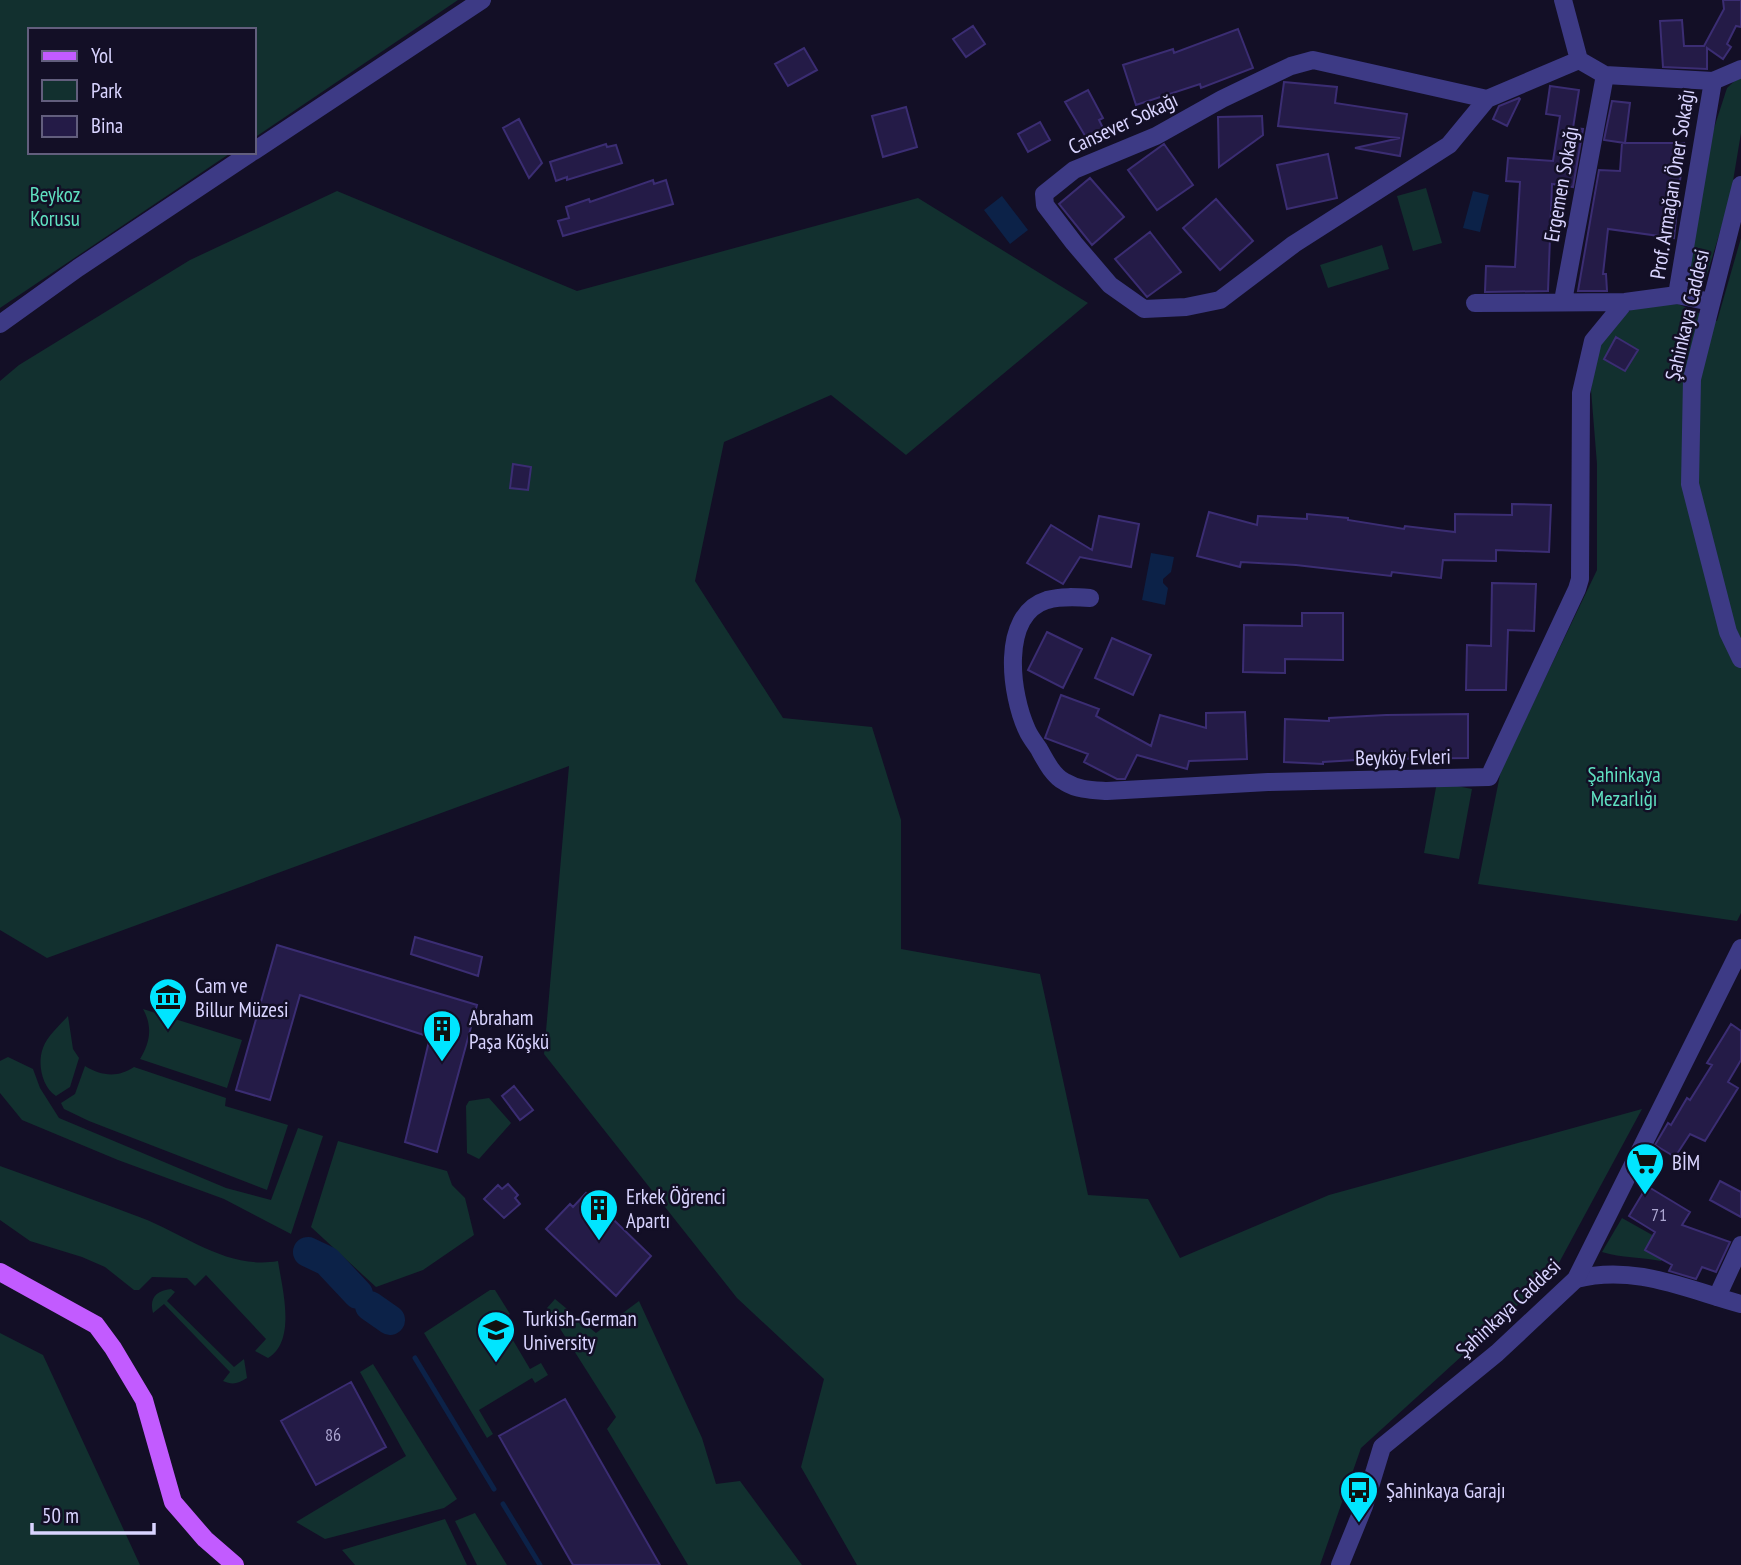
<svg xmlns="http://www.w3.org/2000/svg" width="1741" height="1565" viewBox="0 0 1741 1565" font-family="'PT Sans Narrow',sans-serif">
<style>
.green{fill:#12302f}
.water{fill:#0c2248}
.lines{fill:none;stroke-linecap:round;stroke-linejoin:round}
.stream{stroke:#0c2248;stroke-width:5}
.river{stroke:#0c2248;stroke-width:30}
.building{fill:#241b47;stroke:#3b2d73;stroke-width:2}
.minor{stroke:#3d3a85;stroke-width:18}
.tertiary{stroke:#3d3a85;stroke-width:18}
.primary{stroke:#c25bff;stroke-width:18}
.labels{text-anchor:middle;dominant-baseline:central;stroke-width:5;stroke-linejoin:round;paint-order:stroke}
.number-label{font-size:18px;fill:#aca6d1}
.street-label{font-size:21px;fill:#d9d4ff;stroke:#130f26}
.park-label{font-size:21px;fill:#5fe0c0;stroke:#130f26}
.poi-label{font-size:21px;fill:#d9d4ff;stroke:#130f26;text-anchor:start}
</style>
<rect width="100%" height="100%" fill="#130f26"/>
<path class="green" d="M0 0H458L254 138V30H30V152H232L0 308Z
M1741 75V133L1730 199 1705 281 1696 284 1689 276 1704 159 1727 88Z
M1426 188 1442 243 1413 251 1397 196Z
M337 191 577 291 918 198 1088 303 906 455 831 395 724 442 695 581 783 718 872 727 901 820V949L1040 974 1088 1195 1148 1199 1180 1258 1329 1195 1642 1109 1554 1272 1361 1448 1320 1565H857L801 1467 824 1379 737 1298 544 1054 569 766 47 958 0 930V381L19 365 190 260Z
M1741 238V913L1737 921 1478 884 1501 770 1597 570V464L1591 390 1597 344 1619 319 1636 306 1678 304 1717 321Z
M1382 245 1389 269 1328 288 1320 265Z
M1437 782 1472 789 1459 859 1424 853Z
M143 1009 242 1040 227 1088 140 1059C150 1043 153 1027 143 1009Z
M68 1016 73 1049 79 1058 70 1087 56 1096C42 1087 37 1063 43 1048 47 1036 60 1025 68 1016Z
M8 1057 33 1069 40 1088 59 1118 226 1188 271 1200 298 1128 323 1136 291 1234 224 1199 118 1160 22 1120 0 1093V1061Z
M85 1066C101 1076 118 1078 134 1067L226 1098 225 1106 288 1125 267 1190 89 1121 64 1109 61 1103 75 1094Z
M489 1098 511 1123 479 1159 467 1153 466 1106 469 1101Z
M338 1141 447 1171 452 1185 465 1198 474 1235 423 1270 376 1287 311 1227Z
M0 1166C47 1183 95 1200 142 1218 186 1235 228 1270 278 1261 282 1288 297 1341 268 1358L255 1351 266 1339 206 1275 195 1286 187 1278 152 1277 139 1290H134L105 1267 82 1257 30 1241 0 1220Z
M1622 1218 1670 1245 1661 1261C1641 1257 1622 1258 1602 1252Z
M171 1289 175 1292 167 1301 234 1367 244 1359 247 1378C238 1384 232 1385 223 1381L230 1372 164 1304 153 1313C149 1298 156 1291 171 1289Z
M490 1290H495L510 1314 501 1320 530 1369 541 1363 548 1375 535 1383 532 1378 479 1410 493 1434 487 1438 424 1333Z
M555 1299 596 1333 639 1301 702 1438 716 1484 740 1481 802 1565H688L607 1429 616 1417 547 1308Z
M0 1333 43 1355 140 1565H0Z
M373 1364 457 1499 444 1508 325 1539 296 1522 406 1456 360 1372Z
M475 1513 507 1565H477L455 1521Z
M445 1519 467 1565H355L342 1550Z"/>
<path class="water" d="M1473 191 1489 195 1480 232 1463 228Z
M1002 196 1028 230 1010 244 984 210Z
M1151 553 1174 557 1171 572 1163 579V583L1168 588 1165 605 1142 600Z"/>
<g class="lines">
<path class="stream" d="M415 1358 494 1489
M503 1504 540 1565"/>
<path class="river" d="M308 1252 327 1261 358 1294
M370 1306 390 1320"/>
</g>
<path class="building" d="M1723 0H1741V27L1736 26 1727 44 1731 47 1723 59 1707 48V69L1663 67 1660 21 1682 20 1684 46H1704L1724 9Z
M973 26 985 44 966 57 953 39Z
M1238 29 1253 68 1201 88 1200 84 1136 105 1123 65 1173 49 1174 53Z
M804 48 817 70 788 86 775 64Z
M1284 82 1337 87 1335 103 1407 114 1400 156 1355 148 1400 138 1278 126Z
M1550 86 1579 90 1573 128 1583 129 1573 187 1552 184 1548 291 1485 292 1486 266 1515 267 1520 182 1506 181 1508 158 1553 161 1560 116 1546 114Z
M1088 90 1103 118 1099 120 1104 130 1087 139 1065 102Z
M1519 98 1520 99 1507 126 1493 119 1499 106Z
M1612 101 1630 103 1625 143 1604 140Z
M906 107 917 147 883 157 872 116Z
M1262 116 1263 135 1219 167 1218 117Z
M519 119 542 163 529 178 503 128Z
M1040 122 1050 140 1028 152 1018 134Z
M1622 143H1684L1674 238 1608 229 1603 274H1606L1607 291H1578L1599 170 1620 171Z
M606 144 607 147 616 145 622 163 567 180V177L556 181 550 162Z
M1164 144 1193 185 1157 210 1128 170Z
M1328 154 1337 198 1287 209 1277 165Z
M1090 178 1124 217 1092 245 1059 204Z
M653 180 654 184 666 180 673 204 563 236 558 221 569 218 566 207 589 199 590 202Z
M1216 199 1253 241 1220 270 1183 228Z
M1150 232 1181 272 1147 297 1115 259Z
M1616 337 1638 350 1625 371 1604 359Z
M513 464 531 467 528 490 510 488Z
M1512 504 1551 505 1549 552 1496 550V561L1443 560 1441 578 1392 572 1391 576 1296 565 1241 562 1240 567 1197 556 1209 512 1257 525 1258 516 1307 519V514L1348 518V520L1404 529 1405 526 1455 532V514L1512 515Z
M1099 516 1139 524 1131 567 1080 557 1063 584 1027 563 1051 525 1092 550Z
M1492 583 1536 584 1534 631 1508 630 1506 690H1466L1467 645 1491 646Z
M1302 613H1343V660L1285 659V673L1243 672 1244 625 1302 626Z
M1047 632 1082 649 1063 688 1028 670Z
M1112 638 1151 655 1133 695 1095 678Z
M1061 695 1099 709 1096 716 1151 746 1160 715 1206 728V713L1245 712 1247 759 1189 761 1187 769 1137 755 1125 779H1117L1084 762 1088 754 1045 738Z
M1468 714V758L1373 759 1323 762V764L1284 762 1285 719 1329 721V718L1386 715Z
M415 937 482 957 478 976 411 954Z
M277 945 477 1005 437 1152 405 1142 430 1037 300 995 270 1100 236 1090Z
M1731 1024 1741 1031V1060L1728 1082 1738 1088 1705 1141 1690 1134 1675 1157 1655 1145 1668 1123 1671 1125 1687 1098 1690 1100 1712 1065 1707 1063Z
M514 1086 533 1110 520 1120 502 1096Z
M1720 1181 1741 1192V1217L1710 1200Z
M508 1184 518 1195 515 1198 520 1204 504 1218 484 1199 498 1185 502 1189Z
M1647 1186 1690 1212 1682 1225 1730 1242 1716 1272 1702 1267 1696 1279 1669 1271 1672 1265 1645 1250 1655 1232 1629 1216Z
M586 1193 651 1256 616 1296 546 1229 570 1204 573 1207Z
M351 1382 386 1447 316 1485 281 1421Z
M565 1399 660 1565H573L499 1436Z"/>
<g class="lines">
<path class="minor" d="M1563 0 1579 60
M1579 60 1605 75 1713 81 1741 69
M1487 99 1449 145 1294 244 1220 300 1186 307 1144 309 1110 285 1074 243 1045 205 1044 194 1074 170 1156 136 1222 99 1291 66 1313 60 1487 99 1579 60
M1677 295 1713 81
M1563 301 1605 75
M1475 303 1625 302 1677 295 1711 302
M1090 598C1076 597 1061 596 1047 600 999 615 1011 696 1027 730 1030 737 1035 743 1039 749 1045 760 1053 776 1065 782 1078 790 1092 790 1107 791L1268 782 1489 777 1577 589 1580 579 1581 393 1593 341 1625 302
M1576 1279C1634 1264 1686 1289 1741 1304
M1717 1297 1741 1245"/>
<path class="tertiary" d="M254 151 482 0
M1741 185 1692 379 1690 484 1728 632 1741 659
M0 324 78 268 252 152
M1340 1565 1364 1506 1382 1447 1497 1353 1576 1279 1741 948"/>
<path class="primary" d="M0 1272 96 1325 113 1348 144 1400 173 1502 205 1539 235 1565"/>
</g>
<defs>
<symbol id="museum-pin" viewBox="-11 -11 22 30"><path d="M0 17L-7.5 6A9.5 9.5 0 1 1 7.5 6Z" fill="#00e5ff" stroke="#130f26"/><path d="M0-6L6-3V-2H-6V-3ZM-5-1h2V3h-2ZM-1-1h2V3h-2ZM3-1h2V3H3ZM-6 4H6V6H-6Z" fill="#111"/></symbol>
<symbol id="building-pin" viewBox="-11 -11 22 30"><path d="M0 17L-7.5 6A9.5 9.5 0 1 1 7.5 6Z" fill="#00e5ff" stroke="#130f26"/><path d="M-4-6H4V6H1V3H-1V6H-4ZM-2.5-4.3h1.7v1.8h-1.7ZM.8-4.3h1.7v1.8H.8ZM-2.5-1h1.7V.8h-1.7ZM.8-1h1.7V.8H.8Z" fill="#111"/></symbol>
<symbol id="supermarket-pin" viewBox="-11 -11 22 30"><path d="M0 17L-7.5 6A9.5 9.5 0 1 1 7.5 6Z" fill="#00e5ff" stroke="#130f26"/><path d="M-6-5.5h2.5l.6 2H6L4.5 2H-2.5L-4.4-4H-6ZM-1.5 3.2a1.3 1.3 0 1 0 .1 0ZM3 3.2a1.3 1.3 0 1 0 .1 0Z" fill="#111"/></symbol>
<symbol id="university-pin" viewBox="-11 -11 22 30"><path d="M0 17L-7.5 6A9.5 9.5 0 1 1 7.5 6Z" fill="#00e5ff" stroke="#130f26"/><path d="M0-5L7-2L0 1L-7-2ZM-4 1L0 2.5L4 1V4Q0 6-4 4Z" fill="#111"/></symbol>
<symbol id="bus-pin" viewBox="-11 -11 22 30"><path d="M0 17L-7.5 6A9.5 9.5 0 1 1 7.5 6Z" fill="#00e5ff" stroke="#130f26"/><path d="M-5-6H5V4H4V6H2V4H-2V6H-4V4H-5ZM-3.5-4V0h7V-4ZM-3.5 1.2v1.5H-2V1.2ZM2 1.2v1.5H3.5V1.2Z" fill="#111"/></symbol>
</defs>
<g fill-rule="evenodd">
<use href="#museum-pin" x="146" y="975" width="44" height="60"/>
<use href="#building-pin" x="420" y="1007" width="44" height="60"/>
<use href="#supermarket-pin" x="1623" y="1140" width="44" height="60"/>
<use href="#building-pin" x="577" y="1186" width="44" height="60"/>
<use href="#university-pin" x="474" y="1308" width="44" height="60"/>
<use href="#bus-pin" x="1337" y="1468" width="44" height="60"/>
</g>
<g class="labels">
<g class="number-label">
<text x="1659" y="1214">71</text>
<text x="333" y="1434">86</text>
</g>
<g class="street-label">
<text transform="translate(1123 123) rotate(-25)">Cansever Sokağı</text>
<text transform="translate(1561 184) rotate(-80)">Ergemen Sokağı</text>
<text transform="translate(1672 184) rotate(-81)">Prof. Armağan Öner Sokağı</text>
<text transform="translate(1687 315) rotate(-77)">Şahinkaya Caddesi</text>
<text transform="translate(1403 757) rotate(-1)">Beyköy Evleri</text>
<text transform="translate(1508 1308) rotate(-43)">Şahinkaya Caddesi</text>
</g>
<g class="park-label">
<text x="55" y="194">Beykoz<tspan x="55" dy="24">Korusu</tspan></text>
<text x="1624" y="774">Şahinkaya<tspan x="1624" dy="24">Mezarlığı</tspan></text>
</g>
<g class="poi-label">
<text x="195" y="985">Cam ve<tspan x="195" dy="24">Billur Müzesi</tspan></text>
<text x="469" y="1017">Abraham<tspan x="469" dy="24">Paşa Köşkü</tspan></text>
<text x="1672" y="1162">BİM</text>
<text x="626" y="1196">Erkek Öğrenci<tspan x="626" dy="24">Apartı</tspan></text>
<text x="523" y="1318">Turkish-German<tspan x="523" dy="24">University</tspan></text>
<text x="1386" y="1490">Şahinkaya Garajı</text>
</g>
</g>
<rect x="28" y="28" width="228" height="126" fill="#130f26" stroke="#625e7d" stroke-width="2"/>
<rect x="42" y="51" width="35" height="10" fill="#c25bff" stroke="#625e7d" stroke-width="2"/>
<text x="91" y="63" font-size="21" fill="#d9d4ff">Yol</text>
<rect x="42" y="80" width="35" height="21" fill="#12302f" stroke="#625e7d" stroke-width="2"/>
<text x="91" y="98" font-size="21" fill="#d9d4ff">Park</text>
<rect x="42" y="116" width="35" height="21" fill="#241b47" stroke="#625e7d" stroke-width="2"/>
<text x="91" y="133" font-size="21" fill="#d9d4ff">Bina</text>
<path d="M32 1523v10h122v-10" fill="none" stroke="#d9d4ff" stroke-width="3.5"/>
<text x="42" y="1523" font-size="21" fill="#d9d4ff" stroke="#130f26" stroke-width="5" paint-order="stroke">50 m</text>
</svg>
